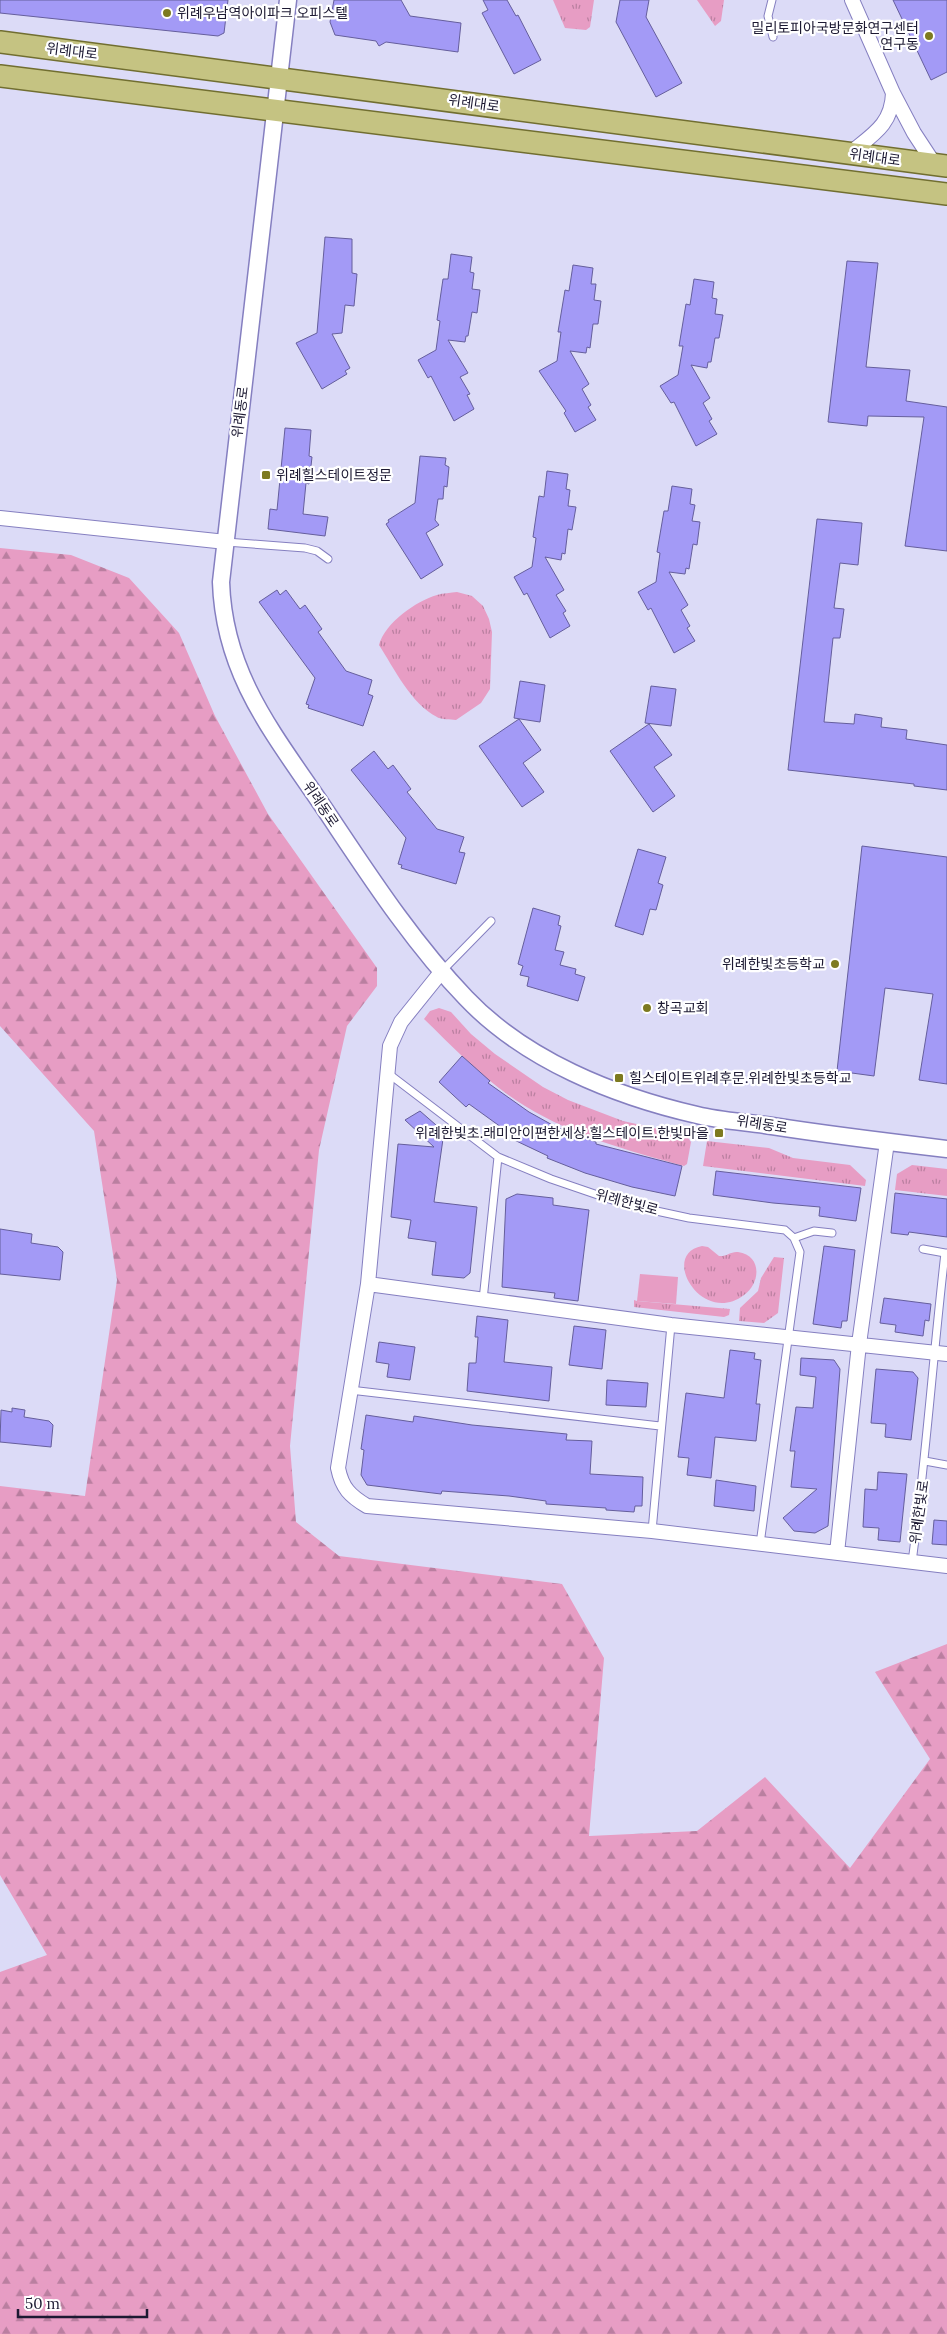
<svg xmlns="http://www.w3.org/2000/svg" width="947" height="2334" viewBox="0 0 947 2334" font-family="Lora,'Noto Sans KR',serif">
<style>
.grass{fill:url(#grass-tufts)}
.forest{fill:url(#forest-firs)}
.pitch{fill:#e79dc4}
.building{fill:#a39af6;stroke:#655e9c}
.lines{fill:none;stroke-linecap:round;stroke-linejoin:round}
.service-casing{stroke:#857fc0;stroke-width:9}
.minor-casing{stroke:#857fc0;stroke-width:16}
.tertiary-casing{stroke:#857fc0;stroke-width:19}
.primary-casing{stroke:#716e30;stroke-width:24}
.service{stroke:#fff;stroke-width:7}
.minor{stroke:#fff;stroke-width:14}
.tertiary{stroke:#fff;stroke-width:16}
.primary{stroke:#c5c382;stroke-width:21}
.poi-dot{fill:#7d7a20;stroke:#fff;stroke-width:2}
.labels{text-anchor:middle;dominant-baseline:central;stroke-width:4.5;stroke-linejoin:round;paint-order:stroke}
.poi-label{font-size:14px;fill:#1c1932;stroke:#fff;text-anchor:start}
.street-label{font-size:14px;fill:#1c1932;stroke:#fff}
</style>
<defs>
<pattern id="grass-tufts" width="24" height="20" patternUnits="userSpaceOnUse" patternTransform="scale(1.25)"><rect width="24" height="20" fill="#e79dc4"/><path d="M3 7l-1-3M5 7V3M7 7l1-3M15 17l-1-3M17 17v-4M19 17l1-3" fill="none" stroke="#ba7fa0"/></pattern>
<pattern id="forest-firs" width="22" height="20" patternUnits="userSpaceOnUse" patternTransform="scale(1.25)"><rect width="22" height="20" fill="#e79dc4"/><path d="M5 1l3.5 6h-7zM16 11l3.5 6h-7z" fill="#ba7fa0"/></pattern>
</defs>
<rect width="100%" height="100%" fill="#dcdbf7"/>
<path class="grass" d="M553 0H594L590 27 586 30 565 28Z
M697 0H724L721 21 715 26Z
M457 592 472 596 483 606 489 619 492 632 490 689 481 703 456 720C450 719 442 720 437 717 411 704 394 668 379 645 385 623 416 601 437 595 443 593 451 593 457 592Z
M439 1008 451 1012 471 1034 495 1054 543 1087 568 1100 623 1121 686 1135 691 1142 687 1164 684 1166C629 1151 574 1136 525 1106 487 1083 455 1049 424 1019L430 1011Z
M707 1141 769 1148 793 1158 850 1165 866 1180 865 1186 703 1166Z
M912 1165 947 1169V1196L895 1190 897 1174Z
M702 1246 708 1247 719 1256C726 1257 731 1251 738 1252 762 1255 761 1283 744 1295 702 1327 659 1254 702 1246Z
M774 1257 784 1258 778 1313 764 1323 739 1321 740 1308 758 1291 761 1278Z
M634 1300 637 1301 730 1309 729 1315 724 1317 634 1307Z"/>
<path class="forest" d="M0 548 71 555 129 578 179 633 215 716 268 814 377 968V986L347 1026 319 1150 290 1446 296 1522 339 1556 562 1584 604 1658 589 1836 697 1831 765 1777 850 1868 930 1759 875 1672 947 1644V2334H0V1972L47 1955 0 1875V1486L85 1496 117 1280 94 1131 0 1026Z"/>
<path class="pitch" d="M640 1274 678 1277 676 1304 637 1301Z"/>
<path class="building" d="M0 0H228L224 33 218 36 0 13Z
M334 0H401L410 16 461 23 458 52 386 42 379 46 376 41 335 35 330 22Z
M483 0H507L516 16 518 15 541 60 514 74 482 13 488 10Z
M620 0H649L646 17 682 83 656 97 616 22Z
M893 0H947V72L931 80Z
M325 237 352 239V273L357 274 354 306 345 305 342 333 332 334 350 368 345 371 347 374 322 389 296 343 317 333Z
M451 254 472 257 470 272 474 273 472 289 480 290 477 313 472 312 468 336H466L465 342 448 340 468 373 460 377 470 394 467 395 474 409 454 421 431 376 428 378 418 360 436 350 440 321 437 320 443 279H448Z
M847 261 878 263 866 367 910 370 906 401 947 407V551L905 546 924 417 868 416 867 426 828 422Z
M573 265 593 268 591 284H596L594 300 601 301 598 324H593L590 348 587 347 586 353 570 351 589 384 582 389 591 405 588 407 596 420 575 432 564 413 566 411 539 371 557 361 561 332H558L565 290 569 291Z
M694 279 714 282 712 298 717 299 715 314 723 315 719 338H715L711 362H708L707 368 691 365 710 398 703 403 712 419 709 421 717 434 696 446 674 402 671 403 660 386 678 375 683 346H679L686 304 690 305Z
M285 428 311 430 309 456 312 457 309 484 306 483 303 514 328 517 325 536 268 529 270 509 277 510Z
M420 456 446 458 445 465 449 467 447 487 444 486 443 499H438L435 520 439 525 426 533 443 565 421 579 386 524 389 522 388 520 415 503Z
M547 471 568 474 566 489 570 490 568 506 576 507 572 530 568 529 565 554 562 553 561 560 545 557 564 590 556 595 566 611 563 613 570 626 550 638 527 593 524 595 514 577 532 567 536 538 533 537 539 496 544 497Z
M672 486 692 489 690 504 695 505 692 521 700 522 697 545 693 544 689 569 686 568 685 574 669 572 688 605 681 610 690 626 687 628 695 641 674 653 651 608 648 610 638 592 656 582 660 553 657 552 664 511H668Z
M817 519 862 523 858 565 840 563 834 608 844 609 840 638H833L824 722 854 724 855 714 882 718 881 727 907 730 906 739 947 745V790L914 786V784L788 770Z
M277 590 280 595 286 590 300 609 305 605 322 629 318 632 346 671 372 680 368 694 373 696 363 726 308 708 309 705 306 704 315 678 259 602Z
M520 681 545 685 540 722 514 718Z
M651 686 676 689 671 726 645 723Z
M519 719 541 750 523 763 544 792 522 807 479 746Z
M649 724 672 755 654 767 675 796 653 812 610 751Z
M374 751 388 769 393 765 411 789 407 792 437 829 464 837 459 852 465 853 456 884 401 868 402 865 398 864 406 838 351 770Z
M862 846 947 857V1084L919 1080 933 994 885 988 874 1076 837 1071Z
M638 849 666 857 658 883 663 885 656 910 650 909 643 935 615 926Z
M533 908 560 916 558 925 561 926 555 950 564 952 560 965 576 969 575 974 585 977 578 1001 527 986 529 977 520 975 523 966 518 964Z
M462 1056 490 1081 488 1083 529 1112 556 1127 596 1142V1144L682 1166 675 1196 632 1187 585 1173 547 1158 548 1156 510 1138 512 1135 469 1104 466 1107 439 1082Z
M420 1111 444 1132 434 1202 477 1207 470 1273 464 1278 432 1275 436 1242 408 1238 411 1220 391 1217 398 1144 434 1147 405 1120Z
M716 1171 861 1188 856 1221 819 1216 820 1207 773 1203 713 1195Z
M895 1193 947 1199V1237L909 1232 908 1235 891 1233Z
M517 1194 553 1198V1205L589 1210 578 1301 554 1298 555 1293 502 1287 506 1199Z
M0 1229 32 1234 31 1243 58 1247 63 1252 60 1280 0 1274Z
M824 1246 855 1250 847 1321H842L841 1328 813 1324Z
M884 1298 931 1304 929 1321 925 1320 923 1336 895 1332 896 1325 880 1323Z
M477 1316 508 1320 504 1362 552 1367 549 1401 467 1391 469 1363H476L478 1337H475Z
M574 1326 606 1330 602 1369 569 1365Z
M379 1342 415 1347 410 1380 387 1377 389 1364 376 1362Z
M730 1350 755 1353 754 1359 761 1360 756 1404H760L756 1441 715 1437 711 1478 687 1475 689 1458 678 1457 686 1393 724 1398Z
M801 1358 834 1360 840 1369 828 1526 815 1533 794 1531 783 1518 817 1489 791 1487 795 1451H790L796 1407 813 1408 816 1377 800 1375Z
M876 1369 913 1372 918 1378 911 1440 885 1437 886 1424 871 1423Z
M607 1380 648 1383 646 1407 606 1405Z
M12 1408 25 1410 24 1417 49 1421 53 1425 51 1447 0 1442 1 1410 12 1412Z
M366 1415 413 1422 414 1416 472 1425 567 1434 566 1440 592 1441 590 1474 643 1477 642 1506H635L634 1512 606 1510V1508L546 1504V1501L509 1496 442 1491 441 1494 367 1485 361 1475 364 1450 361 1449Z
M878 1472 907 1474 900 1542 878 1540 879 1528 863 1527 865 1489 877 1490Z
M716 1480 756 1486 754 1511 714 1506Z
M934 1520 947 1521V1545L932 1544Z"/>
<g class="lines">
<defs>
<path id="service" d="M772 0 768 16 773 37
M226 542 305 548 317 551 328 559
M442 971 491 921
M389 1074 498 1157 551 1179 624 1204 689 1218 785 1230 794 1238 800 1252 760 1544
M794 1238 814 1231 832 1233
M923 1249 945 1253
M483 1300 498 1157
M350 1390 660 1426
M925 1461 947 1465
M652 1531 671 1325
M912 1562C926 1459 933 1356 945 1253H947"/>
<path id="minor" d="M852 0 893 93 914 133 935 165
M849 154C872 135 892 125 893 93
M0 518 226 542
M442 971 401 1022 390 1046 368 1284 338 1468C342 1488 350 1496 367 1506L652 1531 947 1566
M368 1284 671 1325 947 1354
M837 1553 859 1344 887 1142"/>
<path id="tertiary" d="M288 0 221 582C224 675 274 734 324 808 367 872 411 941 466 998 525 1060 614 1096 697 1115 721 1121 747 1122 772 1126 830 1135 888 1142 947 1149"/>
<path id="primary" d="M0 42 947 166
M0 76 947 194"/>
</defs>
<use href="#service" class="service-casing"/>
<use href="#minor" class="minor-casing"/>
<use href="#tertiary" class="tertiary-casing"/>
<use href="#primary" class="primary-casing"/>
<use href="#service" class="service"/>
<use href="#minor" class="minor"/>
<use href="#tertiary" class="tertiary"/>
<use href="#primary" class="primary"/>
</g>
<g class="poi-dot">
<circle cx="167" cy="13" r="5"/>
<circle cx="929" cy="36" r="5"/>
<rect x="261" y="470" width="10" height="10" rx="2.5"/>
<circle cx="835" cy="964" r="5"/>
<circle cx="647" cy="1008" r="5"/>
<rect x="614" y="1073" width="10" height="10" rx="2.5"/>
<rect x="714" y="1128" width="10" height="10" rx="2.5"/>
</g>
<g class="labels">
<g class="poi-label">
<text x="177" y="13">위례우남역아이파크 오피스텔</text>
<text x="919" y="28" text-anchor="end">밀리토피아국방문화연구센터<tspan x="919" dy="16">연구동</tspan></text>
<text x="276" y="475">위례힐스테이트정문</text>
<text x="825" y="964" text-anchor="end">위례한빛초등학교</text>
<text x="657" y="1008">창곡교회</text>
<text x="629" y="1078">힐스테이트위례후문.위례한빛초등학교</text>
<text x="709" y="1133" text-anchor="end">위례한빛초.래미안이편한세상.힐스테이트.한빛마을</text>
</g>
<g class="street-label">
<text transform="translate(72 51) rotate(7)">위례대로</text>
<text transform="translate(474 103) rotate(8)">위례대로</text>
<text transform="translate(875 157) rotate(8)">위례대로</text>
<text transform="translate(240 412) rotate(-83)">위례동로</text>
<text transform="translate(321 804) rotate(56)">위례동로</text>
<text transform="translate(762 1124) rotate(9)">위례동로</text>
<text transform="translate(627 1202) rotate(15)">위례한빛로</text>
<text transform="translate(919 1512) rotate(-82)">위례한빛로</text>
</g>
</g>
<path d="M18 2309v8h129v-8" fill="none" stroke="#1c1932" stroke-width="2.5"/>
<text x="25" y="2309" font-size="15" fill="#1c1932" stroke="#ffffff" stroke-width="4" paint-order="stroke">50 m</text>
</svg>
